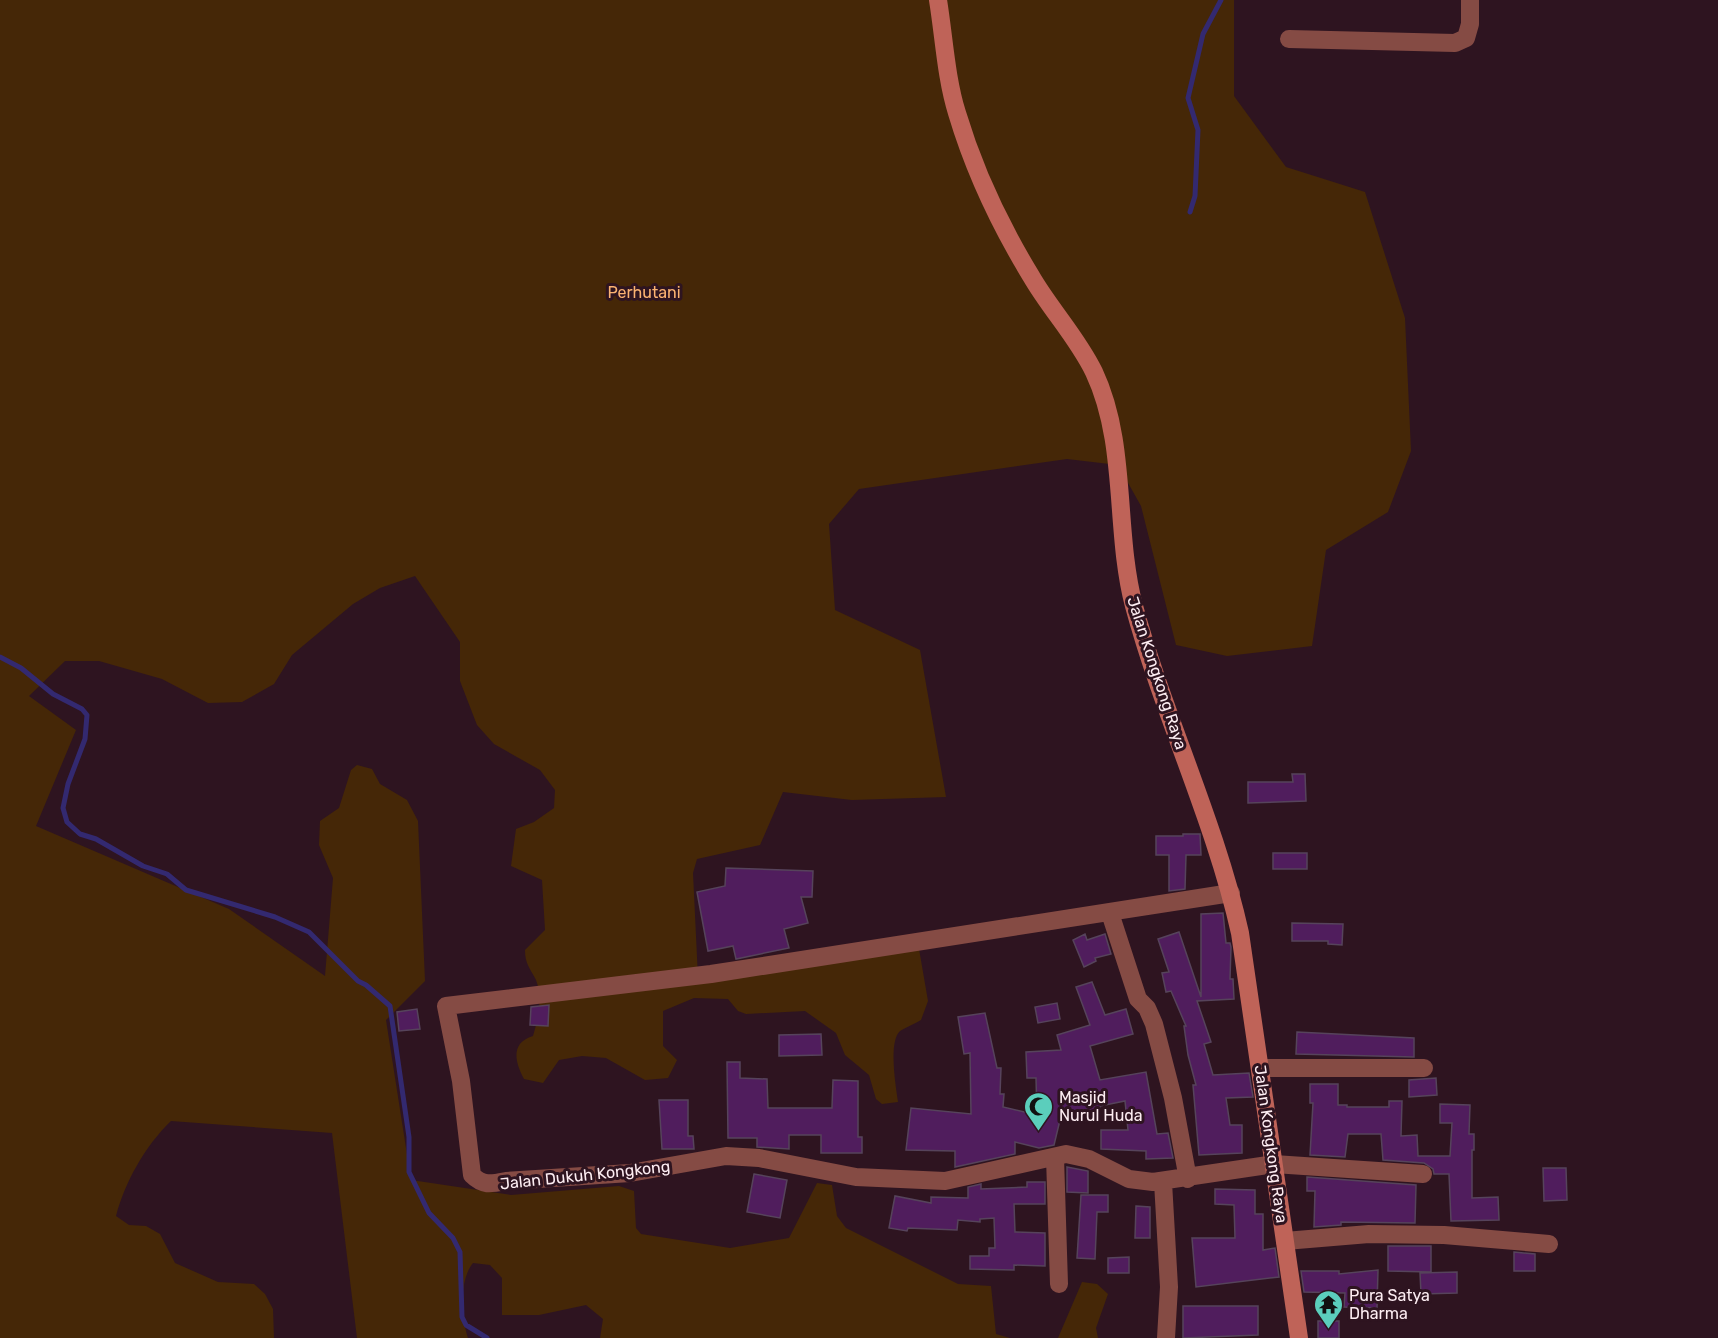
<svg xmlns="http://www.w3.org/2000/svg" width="1718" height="1338" viewBox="0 0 1718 1338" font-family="Rubik,sans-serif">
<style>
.green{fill:#452707}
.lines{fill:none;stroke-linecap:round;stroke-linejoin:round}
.stream{stroke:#332970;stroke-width:5}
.building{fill:#501d5d;stroke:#56435b;stroke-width:1.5}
.street{stroke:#854b44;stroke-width:18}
.secondary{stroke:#bf6358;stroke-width:18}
.labels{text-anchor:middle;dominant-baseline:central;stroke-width:6;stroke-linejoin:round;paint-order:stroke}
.park-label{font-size:16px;fill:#fcb372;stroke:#2e1420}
.street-label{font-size:16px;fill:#fdedf2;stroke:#2e1420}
.poi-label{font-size:16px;fill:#fdedf2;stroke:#2e1420;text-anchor:start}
</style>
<rect width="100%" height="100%" fill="#2e1420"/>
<path class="green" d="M0 0H1234V96L1286 167 1365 192 1405 318 1411 451 1388 512 1326 550 1312 646 1227 656 1176 645 1141 506 1118 465 1067 459 859 489 829 524 835 610 920 650 946 797 852 800 783 792 760 845 697 859 693 873 698 978 918 943 928 1001 921 1020C915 1024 906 1027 900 1031 888 1042 896 1087 898 1102L882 1104 876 1099 869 1075 845 1055 836 1033 805 1011 746 1014 738 1011 728 999 694 998 663 1011V1046L677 1060 668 1078 645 1080 606 1058 582 1056 559 1060 543 1083 524 1079C515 1062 510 1043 533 1036 538 1019 543 998 536 980 530 968 525 964 525 950L545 930 542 880 511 866 516 829 534 822 554 808 555 790 540 770 494 744 477 725 460 681V642L415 576 380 588 353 604 292 655 274 684 242 702 208 703 162 679 99 661H65L29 696 76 730 36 826 229 909 325 976 333 878 319 845 320 821 339 808 351 770 357 765 372 769 380 784 407 800 418 821 425 981 386 1020 411 1180 511 1195 619 1186 634 1191 636 1228 641 1234 730 1248 789 1238 817 1183 832 1185 837 1216 846 1228 958 1284 991 1286 996 1334 1010 1338H600L603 1319 586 1305 539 1315H502V1278L490 1265 473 1263C459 1280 461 1317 468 1338H357L332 1133 171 1121C145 1146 125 1182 116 1216L129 1225 146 1226 160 1234 175 1263 218 1282 254 1284 265 1294 273 1309 274 1338H0Z
M1082 1282 1097 1284 1108 1294 1096 1328 1098 1338H1058Z"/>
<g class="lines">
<path class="stream" d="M1190 212 1195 196 1198 130 1188 98 1203 34 1221 0
M0 657 21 668 53 694 82 709 87 715 85 739 68 784 63 808 67 822 80 834 96 839 143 866 167 874 186 890 275 917 309 932 358 981 366 985 390 1006 409 1137V1172L429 1213 453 1238 460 1252 462 1317 466 1325 487 1338"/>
</g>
<path class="building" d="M1292 774H1305L1306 801 1248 803V782H1293Z
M1183 834H1200L1201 855H1186L1185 889 1169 891V855H1156V836H1183Z
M1273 853H1307V869H1273Z
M726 868 813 871 812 897H801L808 923 784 929 789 948 736 959 733 946 708 951 697 892 725 886Z
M1223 913 1226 943H1230L1231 947 1230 979H1233L1234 999 1197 1001 1211 1042 1204 1044 1213 1075 1249 1073 1253 1097 1226 1098 1230 1125H1242V1153L1199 1155 1193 1085H1196L1188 1055 1184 1026H1186L1171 991 1166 992 1162 973 1169 972 1158 939 1179 932 1201 997V914Z
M1292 923 1343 924 1342 945 1328 944V941H1292Z
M1085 934 1087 940 1105 934 1111 954 1095 958 1096 961 1084 967 1073 940Z
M1092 982 1105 1015 1126 1009 1133 1034 1090 1046 1100 1080 1146 1072 1157 1134 1168 1133 1173 1158 1146 1159V1151L1101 1149V1130H1128L1125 1101 1100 1106 1099 1121 1060 1120 1054 1145 1039 1148 1015 1142V1154L955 1167V1151L906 1150 911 1108 971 1114 970 1053 964 1054 958 1017 985 1013 997 1068H1001L1000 1094H1004L1003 1107 1037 1115 1036 1078H1027L1026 1052 1061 1050 1057 1035 1090 1025 1076 987Z
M1057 1003 1060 1019 1038 1023 1035 1007Z
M549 1005 548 1026 530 1025 531 1007Z
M417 1009 420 1029 399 1031 397 1012Z
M1297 1032 1414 1038V1057L1296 1054Z
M821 1034 822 1055 779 1056V1035Z
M727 1062H740V1078L767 1079 768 1108H832L833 1080 858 1081V1137H862V1153H821V1135H789V1149L757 1147V1138H728Z
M1436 1078 1437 1095 1409 1097V1080Z
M1310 1084H1338V1105H1347V1107H1389V1101H1402L1401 1136 1417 1135 1418 1156H1450L1452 1123H1440V1104L1470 1105 1469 1134H1474V1150H1472V1198L1498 1197 1499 1220 1451 1221 1449 1174H1434L1433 1169 1424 1163 1383 1160 1381 1134H1348L1345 1157 1310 1155 1313 1103H1310Z
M659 1100H688V1136H693L694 1149H662Z
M1067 1167 1088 1171V1193L1067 1192Z
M1543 1168H1566L1567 1200 1544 1201Z
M754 1174 787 1180 780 1218 747 1212Z
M1307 1177 1416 1185 1415 1223 1341 1222V1225L1314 1227 1315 1191H1307Z
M1027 1182H1045V1204H1014L1015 1232 1045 1233V1266L1014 1265V1270L970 1269V1256H989V1248H995L994 1218 980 1219V1222L958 1220 957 1230 908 1228 907 1231 889 1228 895 1196 931 1203V1197L968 1198V1187L981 1184V1189L1027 1187Z
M1215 1189 1255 1190V1214H1263V1250L1275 1248 1279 1277 1196 1287 1192 1238H1235L1234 1205 1215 1204Z
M1081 1195H1108V1212H1097L1095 1259 1077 1258Z
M1136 1206 1150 1207V1238H1135Z
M1388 1246H1431V1272L1388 1271Z
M1514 1252 1535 1254V1271H1514Z
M1129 1257V1273H1108V1258Z
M1378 1270 1377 1308 1344 1307 1345 1293 1304 1292 1301 1271H1339V1274Z
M1457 1272V1293L1421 1294 1420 1273Z
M1183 1306H1258V1335L1183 1338Z
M1318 1321H1339V1338H1318Z"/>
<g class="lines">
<path class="street" d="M1289 39 1455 43 1466 38 1470 24V0
M1231 893 711 974 446 1006 461 1081 472 1175C483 1186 491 1184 506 1181L630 1173 726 1156 759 1158 856 1177 945 1181 1066 1154 1089 1159 1129 1179 1153 1182 1274 1164 1423 1174
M1110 913 1138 999 1147 1008 1154 1024 1173 1098 1188 1179
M1260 1068H1424
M1055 1157 1059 1284
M1163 1182 1169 1287 1166 1338
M1285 1241 1369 1234 1444 1235 1549 1244"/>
<path class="secondary" d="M938 0C944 37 946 78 957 113 974 170 1000 225 1031 276 1050 309 1077 337 1094 372 1128 444 1114 530 1134 606 1164 717 1215 821 1240 933L1299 1338"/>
</g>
<defs>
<symbol id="mosque-pin" viewBox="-11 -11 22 30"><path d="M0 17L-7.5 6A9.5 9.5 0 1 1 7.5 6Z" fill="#5bcebc" stroke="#2e1420"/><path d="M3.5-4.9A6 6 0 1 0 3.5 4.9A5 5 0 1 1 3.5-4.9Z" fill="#111"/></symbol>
<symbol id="temple-pin" viewBox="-11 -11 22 30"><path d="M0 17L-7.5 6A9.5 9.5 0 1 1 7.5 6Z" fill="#5bcebc" stroke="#2e1420"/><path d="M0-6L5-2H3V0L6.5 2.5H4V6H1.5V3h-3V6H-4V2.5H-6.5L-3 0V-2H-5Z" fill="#111"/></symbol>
</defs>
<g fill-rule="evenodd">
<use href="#mosque-pin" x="1022" y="1090" width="33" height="45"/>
<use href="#temple-pin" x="1312" y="1288" width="33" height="45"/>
</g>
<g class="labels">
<g class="park-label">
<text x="644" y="292">Perhutani</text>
</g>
<g class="street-label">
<text transform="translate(1157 673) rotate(72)">Jalan Kongkong Raya</text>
<text transform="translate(1271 1144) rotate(82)">Jalan Kongkong Raya</text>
<text transform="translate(585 1175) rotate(-6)">Jalan Dukuh Kongkong</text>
</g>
<g class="poi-label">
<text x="1059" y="1097">Masjid<tspan x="1059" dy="18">Nurul Huda</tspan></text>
<text x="1349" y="1295">Pura Satya<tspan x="1349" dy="18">Dharma</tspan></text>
</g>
</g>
</svg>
